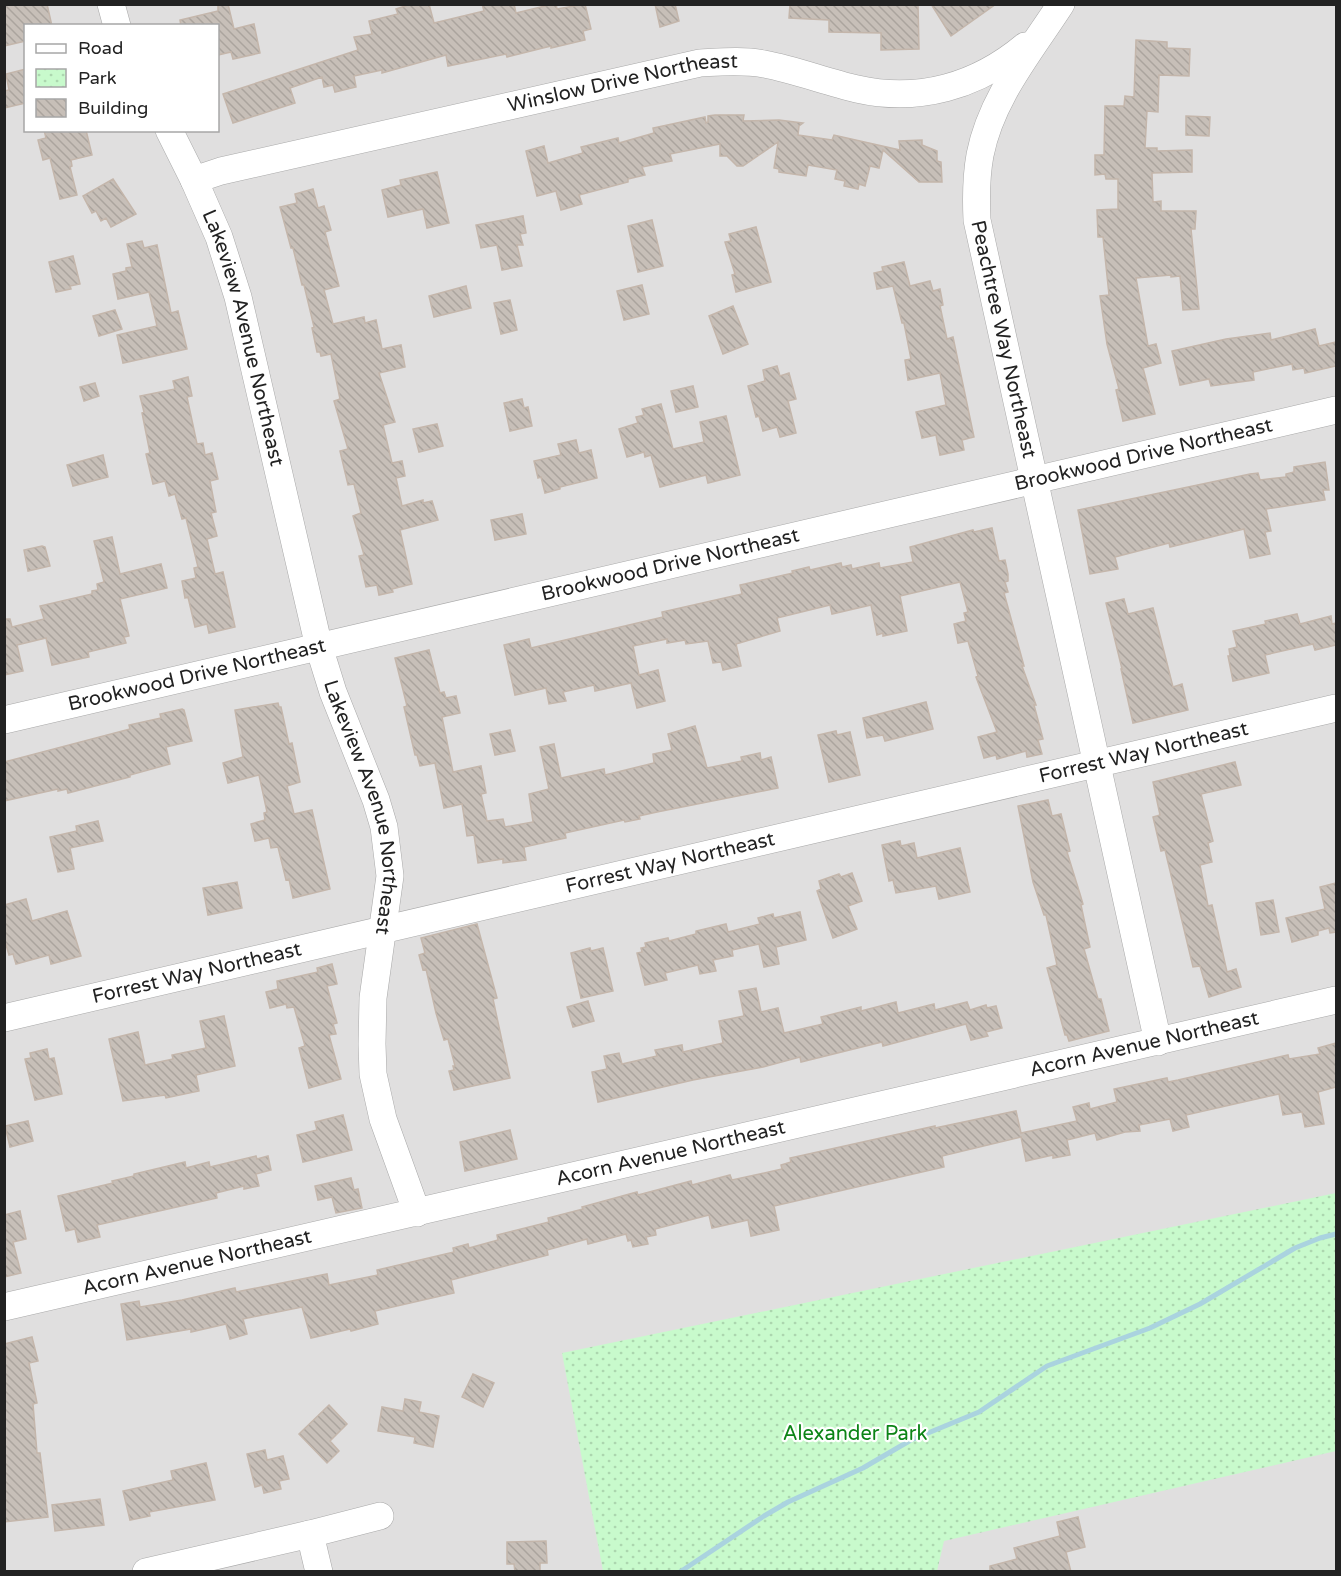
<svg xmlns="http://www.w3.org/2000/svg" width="1341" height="1576" viewBox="0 0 1341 1576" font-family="'Varela Round',sans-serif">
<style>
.residential{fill:#e0dfdf;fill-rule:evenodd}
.park{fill:url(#park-dots)}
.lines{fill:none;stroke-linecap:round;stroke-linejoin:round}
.stream{stroke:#aad3df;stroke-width:5}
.building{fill:url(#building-back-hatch);stroke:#c4b6ab;stroke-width:1.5}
.minor-casing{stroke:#a9a9a9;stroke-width:28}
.minor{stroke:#fff;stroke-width:27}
.labels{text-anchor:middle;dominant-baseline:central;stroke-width:4.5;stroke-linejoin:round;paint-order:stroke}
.street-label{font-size:20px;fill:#222;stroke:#fff}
.park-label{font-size:20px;fill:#0c8416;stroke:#fff}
</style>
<defs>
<pattern id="park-dots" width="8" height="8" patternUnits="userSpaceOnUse" patternTransform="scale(1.5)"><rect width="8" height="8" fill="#c8facc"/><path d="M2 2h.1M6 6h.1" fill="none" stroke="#acd6af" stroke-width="1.8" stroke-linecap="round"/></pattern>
<pattern id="building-back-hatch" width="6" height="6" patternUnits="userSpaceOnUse" patternTransform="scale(1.5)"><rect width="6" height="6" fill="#c7bfb8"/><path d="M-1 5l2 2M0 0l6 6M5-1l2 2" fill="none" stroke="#aba49e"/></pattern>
</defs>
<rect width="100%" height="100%" fill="#f2efe9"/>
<path class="residential" d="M5 5H1336V1571H5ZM26 26H218V130H26Z"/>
<path class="park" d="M1336 1193V1451L944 1541 937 1571H603L562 1353Z"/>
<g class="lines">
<path class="stream" d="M680 1572 764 1516 788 1502 863 1468 911 1440 979 1412 1047 1366 1150 1328 1200 1304 1295 1248 1320 1238 1336 1234"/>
</g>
<path class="building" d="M4 4H47L52 26H26V41L4 46Z
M218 4H228L234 29 254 24 260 53 233 59 231 52 218 55V26H181L180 20 218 11Z
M411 4H429L434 23 484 11 482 4H514L516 13 553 4H556L557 9 585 4 591 29 583 31 585 40 551 48V46L507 57 506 54 448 66 446 55 382 73V70L354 76 356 87 335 92 333 85 324 87 322 77 290 88 295 103 233 123 223 94 358 50 354 37 372 34 369 21 398 14 396 9Z
M655 4H675L679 21 660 27Z
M790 4H918L919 49 881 50V33L829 32V20L789 18Z
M931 4H996L951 36Z
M1136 40 1167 42V48L1190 49 1189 76 1159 75 1158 112 1147 111 1145 148H1157V151L1192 150V172L1152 173 1153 202 1161 201V211H1196L1195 229H1191L1199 309 1183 310 1180 276 1171 277V275L1136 278 1148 346 1156 344 1161 363 1143 368 1155 414 1123 421 1116 390 1119 389 1107 344 1100 296 1109 295 1103 237H1098L1097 210 1118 209V179H1106L1105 174 1095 175V155H1104L1105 106H1124L1125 96 1134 97Z
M26 69V103L4 108V91L9 90 6 74Z
M715 115H744L743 121 779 120 803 123 799 126 798 135 832 140 834 135 900 150 899 141 922 140V145L937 151V161L941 162 942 182H919L883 150 879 168 870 166 865 186 859 184 858 189 844 186 845 181 835 179 837 170 808 165 806 176 779 172V169L774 168 778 142 743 166H737L727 156H720V144L670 154 672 161 642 167 645 175 628 179V182L579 195 582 204 561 210 556 191 537 196 526 151 544 146 548 163 583 153 581 147 618 138 619 143 654 133 653 128 705 117 706 123 708 122V116Z
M1186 116 1210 117 1209 136 1186 135Z
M44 130H86L92 155 71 160 72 166 70 167 77 195 60 199 50 158 43 160 38 140 46 138Z
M437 172 449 223 427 228 423 209 388 217 382 190 401 185 400 180Z
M113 179 136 214 111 227 106 218 101 221 96 211 92 213 83 196Z
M313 189 318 208 324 206 331 230 325 232 339 286 324 290 333 324 364 317 365 323 376 320 382 349 401 345 405 367 379 373 395 422 383 425 392 463 402 461 405 476 396 478 402 506 423 500V503L432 501 438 520 400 530 412 584 392 589 393 592 379 595 377 585 366 587 359 556 364 555 353 516 361 513 354 484 348 485 340 451 348 449 334 401 340 399 331 354 321 356 320 352H317L312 328 314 327 304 285H302L293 248H291L280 207 297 203 295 194Z
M523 216 526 233 520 234 523 245H517L522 266 502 270 497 245 481 248 476 225Z
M652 220 663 266 638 272 628 226Z
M756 227 771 282 736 292 732 275 735 274 725 242 731 241 729 234Z
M142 241 144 248 157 245 171 313 178 311 187 349 123 363 117 335 157 326 149 292 118 299 113 274 126 271V268L132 267 127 244Z
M73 256 80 284 70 286 71 289 56 292 49 262Z
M904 262 910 286 930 281 933 291 940 289 943 305 940 306 947 339 953 337 974 437 962 440 964 450 940 455 936 435 922 438 916 412 946 405 940 373 908 380 905 360 911 359 904 323H902L893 286 877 289 874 273 883 271 882 267Z
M642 285 649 314 624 320 617 291Z
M466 286 471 308 434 317 429 296Z
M510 300 517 330 501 334 494 303Z
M733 306 748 344 723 354 709 316Z
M115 310 122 329 99 336 93 316Z
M1315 329 1319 346 1336 342V366L1305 373 1304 368 1293 370 1292 364 1253 372 1254 380 1211 386 1209 379 1180 385 1172 351 1226 339 1270 333 1271 340Z
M777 366 780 376 789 373 796 399 788 401 796 433 780 437 777 427 763 431 759 416 756 417 748 386 765 381 763 370Z
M188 377 192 396 187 397 197 444 203 443 205 455 212 453 218 479 210 481 216 512 211 513 217 536 207 539 215 574 223 572 235 627 209 633 207 624 195 627 188 597 185 598 182 581 196 578 194 568 198 567 186 518 182 519 175 494 169 496 165 481 153 484 146 454 150 453 142 413 144 412 140 396 175 389 173 381Z
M95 383 99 396 84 401 80 387Z
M693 386 698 407 676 412 671 391Z
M522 399 524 408 528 407 532 426 510 431 504 403Z
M661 404 673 449 704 442 700 422 726 416 740 475 708 483 706 475 660 487 651 455 645 457 644 452 627 457 619 429 638 423 636 417 644 415 642 409Z
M437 424 443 446 419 452 413 429Z
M576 440 579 453 591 450 597 478 560 487V489L545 493 541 477 538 478 534 461 561 455 558 444Z
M103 455 108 477 73 486 67 465Z
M1325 462 1329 490H1323L1325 500 1266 509 1271 531 1265 532 1270 554 1250 558 1244 529 1170 547 1169 543 1115 557 1118 569 1090 574 1078 510 1250 474 1258 473 1260 480 1286 477V474L1294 472V467Z
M522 514 526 534 495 540 491 520Z
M992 528 999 561 1005 560 1008 574V581L1005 582 1008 592 1004 593 1024 666H1022L1036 705H1034L1043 739 1038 740 1042 754 1027 757 1026 751 997 759 996 755 984 758 978 737 997 732 976 677 978 676 968 641 958 643 954 624 966 621 964 613 968 612 960 582 900 596 907 631 883 636V633L877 635 871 605 832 614 830 605 777 618 780 631 736 644 741 666 723 670 721 662 713 663 708 641 686 644 685 640 667 643V639L633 646 639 675 658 670 665 701 637 708 631 683 595 691 594 685 563 692 566 701 549 704 546 688 515 695 504 645 529 639 531 648 663 617 662 612 742 594 740 585 793 573 792 571 809 567 810 570 841 563 842 567 851 565 852 569 879 563 880 568 913 562 910 547 973 530 974 532Z
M112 537 120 574 161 564 167 588 120 599 129 636 124 637 126 643 88 652 89 657 52 665 46 638 17 645 23 671 4 675V619H10L12 627 44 619 40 606 92 594V591L98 590 97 584 104 582 94 541Z
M42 546 45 547 50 566 28 571 24 550Z
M1124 599 1128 614 1153 608 1173 687 1182 684 1188 710 1133 723 1121 669H1122L1106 603Z
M1297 614 1300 624 1331 616 1332 624 1336 623V645L1315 650 1313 644 1265 655 1269 673 1233 681 1228 656H1230L1229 649 1237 647 1233 631 1266 624 1265 621Z
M429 650 440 693 444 692 446 698 456 696 460 713 442 717 453 772 481 766 486 793 481 794 487 821 503 819 505 827 533 822 529 794 549 789 540 747 554 744 561 778 604 769 605 775 654 763 653 754 672 750 668 734 695 726 707 768 742 761 741 757 760 753 761 760 771 757 778 788 657 812 639 816 640 819 625 822 624 820 565 833 566 838 524 847 526 860 503 863V859L478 863 474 835 467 836 462 804 444 808 435 763 420 766 417 755H415L404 707 407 706 395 658Z
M926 702 933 729 885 741 883 735 867 738 863 718Z
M278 703 279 707H281L289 744 292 743 300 782 287 786 294 814 312 810 330 889 293 898 289 879 286 880 278 847 271 848 269 838 255 841 251 824 265 820 264 813 267 812 259 775 228 783 223 763 243 757 235 710Z
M182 709 184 710 192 741 166 747 170 764 130 775V777L68 793 67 789 58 791V789L4 801V762L130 729 129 725 161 718 160 714Z
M510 730 515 751 495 755 490 734Z
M836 731 837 735 850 732 860 775 829 782 818 735Z
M1235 762 1241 785 1201 794 1213 841 1208 843 1212 862 1200 865 1208 906 1212 905 1227 972 1236 969 1241 987 1209 997 1200 966 1193 967 1165 850 1161 851 1153 817 1160 815 1153 782Z
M1048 800 1052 816 1061 814 1066 835 1070 851 1067 852 1080 894 1083 904 1081 905 1090 947 1084 949 1098 999H1101L1109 1031 1069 1041 1067 1035H1065L1047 968 1057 965 1046 915H1044L1033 882 1018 806Z
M98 821 103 841 70 848 74 869 58 872 50 837 77 831 76 826Z
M900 841 901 846 914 843 917 858 960 848 970 892 939 899 936 886 896 893 893 880 889 881 882 845Z
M852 873 862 901 848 906 857 929 833 938 817 891 821 889 819 881 839 874 841 877Z
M237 882 242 908 208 915 203 888Z
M1336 883V932L1330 933 1329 928 1318 931V935L1292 942 1286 918 1325 909 1320 887Z
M26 899 32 921 67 911 81 956 51 964 49 955 16 964 13 954 9 955 4 938V905Z
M1273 900 1279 932 1261 935 1256 903Z
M800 912 806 940 776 947 779 964 764 967 759 944 732 950 733 956 713 960 716 971 700 974 698 965 665 973 667 980 645 985 637 953 642 952 641 948 646 947 645 943 668 938 669 941 696 934V931L726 924 728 932 760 924 758 918 773 914 774 918Z
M477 924 497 998 493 999 510 1078 454 1090 449 1071 454 1070 453 1066H455L448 1039 444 1040 436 1013 426 969 423 970 419 955 425 953 421 938Z
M590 948 591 951 603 948 613 991 581 998 571 953Z
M332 964 337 984 327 986 337 1023 333 1024 336 1034 329 1035 341 1079 309 1088 299 1048 305 1046 294 1007 287 1008 286 1004 270 1008 266 992 278 989 277 981 318 972 317 968Z
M756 988 761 1012 778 1008 784 1033 823 1024 821 1017 861 1007V1011L896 1002 898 1013 934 1004 935 1010 967 1002 970 1010 986 1005 987 1008 996 1006 1002 1028 986 1032 988 1036 971 1040 966 1024 883 1046 882 1042 801 1062 800 1057 763 1067 693 1080 598 1102 592 1072 607 1069 604 1056 619 1053 622 1064 657 1056 655 1050 682 1045 683 1052 723 1043 719 1021 744 1016 739 991Z
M588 1001 594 1021 573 1027 567 1007Z
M224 1016 235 1066 196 1075 199 1091 166 1098 165 1095 123 1101 109 1039 138 1032 145 1065 173 1059 172 1055 206 1048 200 1021Z
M1336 1043V1087L1318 1092 1324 1124 1305 1127 1302 1112 1283 1115 1279 1094 1186 1115 1189 1127 1173 1131 1170 1119 1139 1125 1140 1131 1125 1132 1097 1140 1095 1133 1067 1140 1070 1155 1053 1158V1155L1026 1161 1021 1137 942 1156 944 1167 774 1206 779 1230 751 1236 748 1220 712 1228 709 1215 655 1229 656 1235 646 1237 648 1244 633 1247 631 1240 628 1241 626 1234 588 1244 587 1239 547 1250 548 1255 451 1280 454 1293 375 1311 378 1324 351 1331 350 1329 311 1338 302 1307 243 1319 247 1334 230 1339 226 1324 191 1332V1329L127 1340 121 1304 139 1301 140 1307 182 1300 235 1288 236 1292 327 1274 329 1285 378 1275 377 1270 454 1252 453 1248 468 1244 469 1248 498 1240 497 1235 549 1222 548 1218 583 1209 582 1207 637 1192 638 1195 691 1181 692 1185 730 1175 732 1180 782 1169 781 1165 791 1162 790 1158 935 1126V1128L1016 1111 1021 1133 1077 1121 1073 1107 1089 1103 1090 1109 1117 1102 1114 1089 1167 1078 1168 1082 1178 1080 1288 1055 1289 1059 1320 1054 1318 1048Z
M47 1049 49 1059 54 1058 62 1094 35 1100 25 1059 31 1058 30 1053Z
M343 1115 352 1150 303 1162 297 1135 317 1130 315 1122Z
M28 1121 33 1141 10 1147 5 1126Z
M510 1130 517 1159 465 1171 460 1142Z
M256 1156 257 1159 268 1156 271 1170 256 1174 259 1186 244 1189V1186L216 1193 217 1198 97 1225 100 1237 78 1242 75 1229 66 1231 58 1196 113 1183 112 1181 134 1176V1174L185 1162 186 1168 209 1162 210 1167Z
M351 1178 354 1190 358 1189 362 1208 336 1213 332 1197 318 1200 315 1186Z
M20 1211 26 1239 13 1242 21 1273 4 1277V1215Z
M32 1337 38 1361 29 1363 37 1403 33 1404 37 1453H40L48 1517 4 1522V1344Z
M473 1374 494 1383 483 1407 462 1397Z
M405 1399 421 1402 419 1412 439 1416 433 1447 414 1443 415 1437 378 1431 382 1407 403 1411Z
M329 1405 347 1424 330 1441 339 1451 327 1463 299 1434Z
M265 1450 267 1460 283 1456 289 1479 279 1481 281 1489 264 1493 262 1485 255 1487 247 1454Z
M206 1463 215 1500 149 1512 150 1516 130 1520 123 1491 173 1480 171 1471Z
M100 1499 104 1525 55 1531 52 1505Z
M1078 1517 1085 1547 1066 1552 1071 1572H990V1566L1017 1559 1014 1548 1060 1536 1057 1522Z
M546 1541 547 1563H540V1572H515L514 1564H507V1542Z"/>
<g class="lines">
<defs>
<g id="minor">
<path d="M111 4 117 26"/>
<path id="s1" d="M1061 4C1030 52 991 98 980 155 976 177 976 199 977 220L1158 1042"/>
<path id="s2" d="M169 130 194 180 219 237 238 297 319 647 333 692 376 800 384 827 390 876 373 998 372 1044 373 1074 383 1119 417 1213"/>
<path id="s3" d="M194 180 221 171 700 63C721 62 743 60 764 64 796 70 826 82 857 89 919 103 977 86 1025 46"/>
<path id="s4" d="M4 720 1336 410"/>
<path id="s5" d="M4 1018 1336 708"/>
<path id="s6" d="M4 1307 1336 1000"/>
<path d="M310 1534 319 1572"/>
<path d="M146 1572 310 1534 380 1516"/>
</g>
</defs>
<use href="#minor" class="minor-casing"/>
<use href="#minor" class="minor"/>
</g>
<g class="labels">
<g class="street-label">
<text stroke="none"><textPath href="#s3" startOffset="440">Winslow Drive Northeast</textPath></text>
<text stroke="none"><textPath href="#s2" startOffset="222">Lakeview Avenue Northeast</textPath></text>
<text stroke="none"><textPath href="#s1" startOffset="360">Peachtree Way Northeast</textPath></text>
<text stroke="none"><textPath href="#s4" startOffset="1170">Brookwood Drive Northeast</textPath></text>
<text stroke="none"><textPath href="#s4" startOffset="684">Brookwood Drive Northeast</textPath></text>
<text stroke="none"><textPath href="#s4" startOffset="198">Brookwood Drive Northeast</textPath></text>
<text stroke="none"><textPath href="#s5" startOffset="1170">Forrest Way Northeast</textPath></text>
<text stroke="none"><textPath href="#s2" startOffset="708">Lakeview Avenue Northeast</textPath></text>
<text stroke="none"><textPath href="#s5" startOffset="684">Forrest Way Northeast</textPath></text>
<text stroke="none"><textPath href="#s5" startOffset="198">Forrest Way Northeast</textPath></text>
<text stroke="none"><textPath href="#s6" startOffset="1170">Acorn Avenue Northeast</textPath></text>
<text stroke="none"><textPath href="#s6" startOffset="684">Acorn Avenue Northeast</textPath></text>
<text stroke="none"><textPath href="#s6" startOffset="198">Acorn Avenue Northeast</textPath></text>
</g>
<g class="park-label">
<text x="855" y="1434">Alexander Park</text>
</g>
</g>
<rect width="1341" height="1576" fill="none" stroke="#222222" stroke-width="12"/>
<rect x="24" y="24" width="195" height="108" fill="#ffffff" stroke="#a7a7a7" stroke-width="1.5"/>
<rect x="36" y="44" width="30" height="9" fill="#ffffff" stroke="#a7a7a7" stroke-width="1.5"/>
<text x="78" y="54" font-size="18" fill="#222222">Road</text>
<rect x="36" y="69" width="30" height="18" fill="url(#park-dots)" stroke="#a7a7a7" stroke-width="1.5"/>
<text x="78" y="84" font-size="18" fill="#222222">Park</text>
<rect x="36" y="99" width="30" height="18" fill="url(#building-back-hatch)" stroke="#a7a7a7" stroke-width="1.5"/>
<text x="78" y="114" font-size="18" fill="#222222">Building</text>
</svg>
